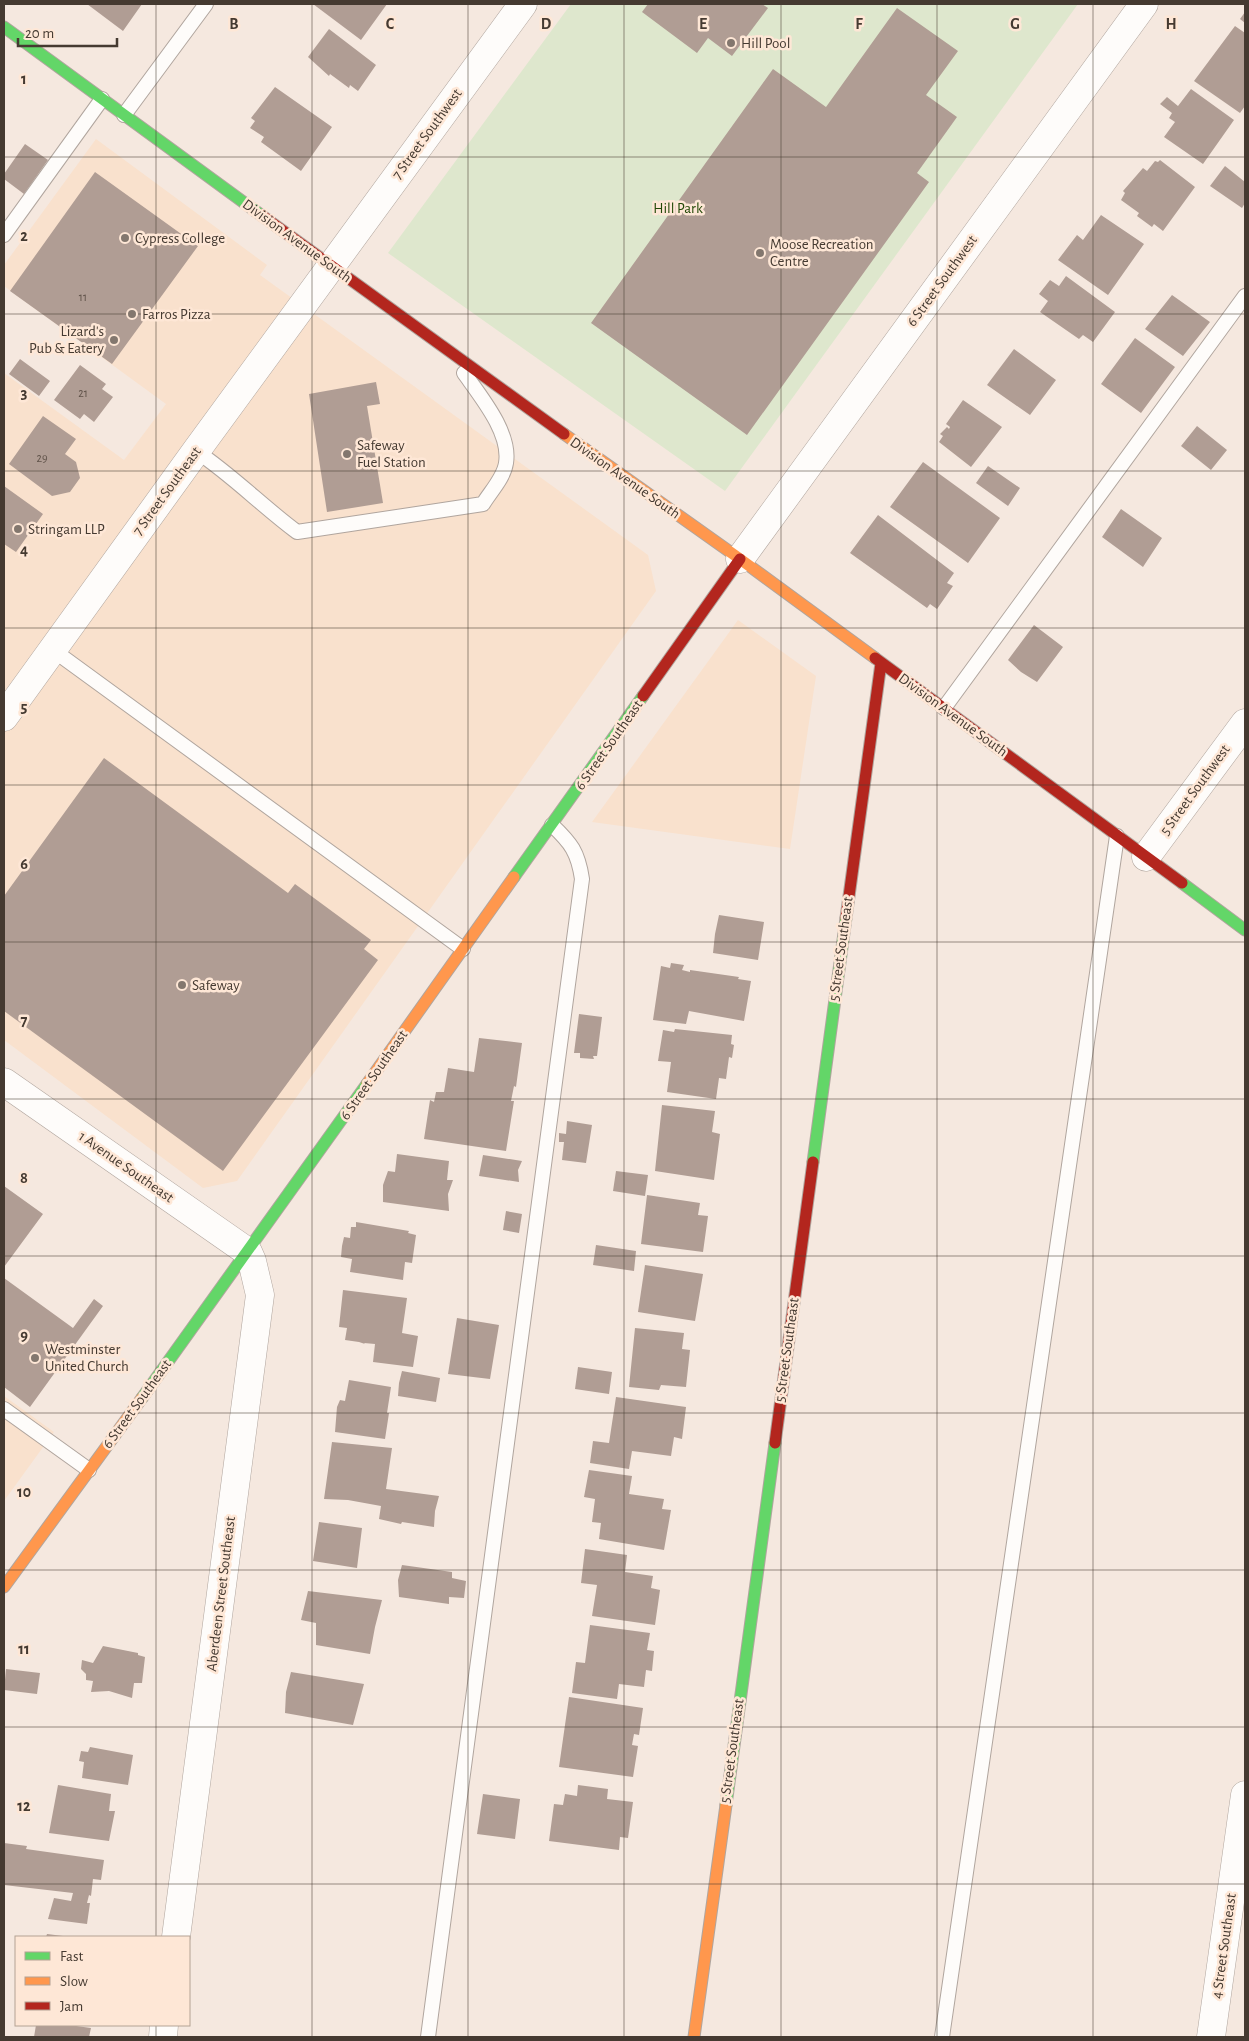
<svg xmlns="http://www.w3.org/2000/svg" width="1249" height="2041" viewBox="0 0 1249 2041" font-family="'Alegreya Sans',sans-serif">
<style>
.built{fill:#f9e1cd}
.green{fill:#dee7cd}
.building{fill:#b09d94}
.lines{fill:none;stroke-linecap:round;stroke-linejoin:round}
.lane-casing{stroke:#b0a59e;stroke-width:16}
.street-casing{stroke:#b0a59e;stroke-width:29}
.fast-casing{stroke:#b0a59e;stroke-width:13}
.slow-casing{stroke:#b0a59e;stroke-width:13}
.jam-casing{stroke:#b0a59e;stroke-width:13}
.lane{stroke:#fefcfa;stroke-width:14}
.street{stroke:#fefcfa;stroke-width:28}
.fast{stroke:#63d668;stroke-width:11}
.slow{stroke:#ff974d;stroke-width:11}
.jam{stroke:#b3261e;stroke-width:11}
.grid{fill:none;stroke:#453a31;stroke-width:1;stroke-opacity:0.55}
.poi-dot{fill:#83776e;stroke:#fee7d6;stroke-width:2}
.labels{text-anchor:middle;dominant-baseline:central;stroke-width:5;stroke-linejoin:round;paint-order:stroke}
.number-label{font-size:12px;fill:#60534a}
.poi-label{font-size:15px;fill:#453a31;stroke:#fee7d6;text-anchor:start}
.street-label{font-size:15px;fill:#453a31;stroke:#fee7d6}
.park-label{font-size:15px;fill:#224806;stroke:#fee7d6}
.grid-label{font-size:16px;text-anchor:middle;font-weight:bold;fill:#453a31;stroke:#fee7d6;stroke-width:5;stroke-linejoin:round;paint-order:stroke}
</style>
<rect width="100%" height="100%" fill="#f5e8df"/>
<path class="built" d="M96 139 267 265 260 275 648 555 656 591 237 1181 203 1188 4 1040V373L124 460 166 404 4 286V265Z
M738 620 816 676 790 849 592 822Z
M4 1396 54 1432 4 1501Z"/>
<path class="green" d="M571 4H1078L725 491 388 253Z"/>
<path class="building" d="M87 4H142L123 31Z
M313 4H387L361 40Z
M648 4H762L768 8 732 56 708 38 697 53 642 12Z
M897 8 958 51 926 95 957 117 917 173 929 182 747 435 591 323 773 69 826 107Z
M1245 12V23L1240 19Z
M1235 26 1245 33V106L1240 113 1194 81Z
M329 29 376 65 358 91 350 85 349 88 330 74 329 76 308 57Z
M275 87 332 127 301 171 261 142 264 137 250 128 255 121 251 118Z
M1191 89 1234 120 1203 164 1164 137 1175 122 1169 118 1172 113 1160 104 1167 97 1178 106Z
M25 144 48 160 24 194 4 179V174Z
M1160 160 1195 187 1163 231 1154 224 1152 227 1137 216 1139 213 1121 200 1125 193 1123 191 1143 168 1147 171 1155 161 1158 162Z
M1225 166 1245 182V203L1242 208 1210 186Z
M95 172 198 246 112 364 10 291Z
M1101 215 1144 244 1108 295 1058 260 1077 235 1083 240Z
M1066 276 1115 312 1093 342 1083 335 1079 339 1040 312 1048 301 1039 294 1050 280 1059 286Z
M1172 295 1210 322 1183 356 1145 329Z
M1135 338 1175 367 1141 413 1101 384Z
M1014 349 1056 380 1030 415 987 385Z
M20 359 50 381 39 396 9 374Z
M80 365 106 384 102 389 113 397 94 422 84 414 80 419 54 400Z
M376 382 380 404 367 406 383 503 327 512 309 394Z
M963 400 1002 427 971 467 939 442 943 436 940 434 947 427 949 429 950 427 946 424Z
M43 416 76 439 65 454 76 462 80 478 70 492 52 496 9 464Z
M1197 426 1227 450 1211 470 1181 446Z
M923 462 1000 518 968 563 890 507Z
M988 466 1020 488 1008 506 976 483Z
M4 486 43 514 16 552 4 544Z
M1121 509 1162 538 1143 567 1102 537Z
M878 515 954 573 947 583 953 586 937 609 930 604 927 608 850 553Z
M1034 625 1063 647 1037 682 1021 672 1008 660Z
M104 758 288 893 295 884 371 940 364 949 378 960 223 1171 4 1011V896Z
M719 915 764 922 758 960 713 953 715 934Z
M671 963 684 965 682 970 690 972V970L739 977 738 979 751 981 744 1021 689 1011 686 1024 653 1020 661 966 670 968Z
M579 1014 602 1017 597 1056H593L594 1059 580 1058V1053H574Z
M675 1029 732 1035 731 1044 734 1045 732 1058 729 1057 726 1079 719 1078 716 1099 667 1092 671 1062 658 1061 663 1030 674 1032Z
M479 1038 522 1043 516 1087 514 1086 511 1101H514L506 1151 424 1139 430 1100 434 1102 436 1092H444L448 1068 474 1072Z
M662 1105 715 1111 712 1132 720 1134 714 1180 655 1171Z
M567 1121 592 1125 586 1163 562 1160 564 1142H559V1133L566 1134Z
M397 1154 449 1161 447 1180H453L448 1194 449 1211 383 1202V1185L388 1171 395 1172Z
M483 1155 522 1161 518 1170 519 1182 479 1176Z
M616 1171 648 1175 645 1196 613 1191Z
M4 1186 43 1214 4 1267Z
M647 1195 700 1203 698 1215 708 1216 703 1252 641 1244Z
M506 1211 522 1214 519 1233 503 1230Z
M356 1222 409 1231 408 1233 416 1235 412 1263 405 1262 403 1280 350 1272 352 1259 341 1257 342 1246 344 1237 350 1238 351 1227H356Z
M596 1245 636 1251 634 1271 593 1265Z
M645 1265 703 1274 695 1321 638 1312Z
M4 1278 73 1328 94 1299 103 1306 30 1407 4 1387Z
M343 1290 407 1298 402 1333 418 1336 413 1367 373 1362 375 1344 364 1343 365 1344 359 1342 345 1340 347 1328 339 1327Z
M457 1318 499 1325 490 1379 448 1374Z
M635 1328 684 1333 682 1349 690 1350 686 1387 661 1385 659 1390 629 1387Z
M578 1367 612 1372 609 1394 575 1389Z
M402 1371 440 1378 436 1402 398 1396 399 1383Z
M349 1380 391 1387 387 1413H389L385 1439 335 1432 337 1407 340 1400 345 1401Z
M616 1397 686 1407 682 1439 674 1437 671 1456 632 1451 629 1469 590 1463 593 1441 609 1443Z
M332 1442 392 1448 386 1489 439 1496 435 1511 434 1527 402 1522 401 1524 379 1519 381 1506 348 1500 324 1499Z
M589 1470 632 1476 629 1494 664 1499 662 1509 671 1510 664 1550 599 1539 601 1523 592 1522 595 1499 584 1497Z
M319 1522 362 1528 357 1568 313 1561Z
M585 1549 627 1555 625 1572 653 1576 651 1588 660 1590 655 1625 592 1616 597 1585 581 1583Z
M402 1565 452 1572V1578L466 1581 464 1598 449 1597V1604L399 1597 398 1580Z
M308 1591 382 1600 375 1627 370 1654 316 1645V1623L301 1620Z
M590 1625 650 1633 647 1650 654 1651 652 1671 646 1670 644 1687 619 1684 617 1699 572 1693 576 1662 585 1663Z
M103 1646 138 1653V1655L145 1657 142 1683H134L132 1698 109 1691 91 1692 93 1681 86 1680V1674L81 1669 82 1660 93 1663Z
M6 1669 40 1673 37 1694 4 1690Z
M291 1672 364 1684 353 1725 285 1713 286 1692Z
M569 1697 643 1708 639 1735 634 1734 632 1745 638 1746 633 1777 559 1767Z
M90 1747 133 1755 128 1785 82 1778 84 1762 79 1761 81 1751 88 1752Z
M58 1785 111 1794 109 1811H115L109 1841 49 1833Z
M578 1785 608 1789 607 1799 633 1802 628 1838 620 1837 619 1850 549 1841 554 1804 563 1805 565 1794 577 1796Z
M483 1794 520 1799 515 1839 477 1834Z
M4 1843 27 1846 26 1849 104 1860 101 1880 93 1879 91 1896 89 1895 87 1903H90L87 1924 48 1919 54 1898 71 1901 73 1893 4 1885Z
M47 1934 63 1936 62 1937H46Z
M36 2025H69L91 2028 89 2037H34Z"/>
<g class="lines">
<defs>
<path id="lane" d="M124 115 206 4
M4 235 102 99
M196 451C232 475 262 506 297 532L483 504C490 492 504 478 506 463 511 433 481 397 464 373
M53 650 463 949
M944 708 1245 296
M4 1409 89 1470
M428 2037 582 879C578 852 571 843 552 825
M942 2037 1117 836"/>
<path id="street" d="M740 559 1144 4
M4 717 196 451 523 4
M1146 857 1245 723
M4 1082 248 1252 252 1261 260 1295 176 1937
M163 2037 164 2025
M1211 2037 1245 1795"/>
<path id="fast" d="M4 27 261 215
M514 877 643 696
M1182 883 1245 930
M813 1162 846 918
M142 1398 367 1084
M726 1805 775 1443"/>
<path id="slow" d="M564 434 740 559 875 658
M367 1084 514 877
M4 1587 142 1398
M694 2037 726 1805"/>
<path id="jam" d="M261 215 564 434
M875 658 1182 883
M643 696 740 559
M846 918 881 663
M775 1443 813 1162"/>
</defs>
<use href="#lane" class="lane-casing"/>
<use href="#street" class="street-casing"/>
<use href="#fast" class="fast-casing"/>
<use href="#slow" class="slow-casing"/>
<use href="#jam" class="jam-casing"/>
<use href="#lane" class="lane"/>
<use href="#street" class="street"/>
<use href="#fast" class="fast"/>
<use href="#slow" class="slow"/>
<use href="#jam" class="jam"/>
</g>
<path class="grid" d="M156 4V1937M312 4V2037M468 4V2037M624 4V2037M781 4V2037M937 4V2037M1093 4V2037M4 157H1245M4 314H1245M4 471H1245M4 628H1245M4 785H1245M4 942H1245M4 1099H1245M4 1256H1245M4 1413H1245M4 1570H1245M4 1727H1245M4 1884H1245M156 2025V2037"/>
<g class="poi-dot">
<circle cx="731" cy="43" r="5"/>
<circle cx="125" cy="238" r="5"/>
<circle cx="760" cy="253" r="5"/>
<circle cx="132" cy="314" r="5"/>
<circle cx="114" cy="340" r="5"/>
<circle cx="347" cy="454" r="5"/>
<circle cx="18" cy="529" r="5"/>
<circle cx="182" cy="985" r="5"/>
<circle cx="35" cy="1358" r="5"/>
</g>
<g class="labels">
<g class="number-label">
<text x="83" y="297">11</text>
<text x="83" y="393">21</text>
<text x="42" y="458">29</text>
</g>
<g class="poi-label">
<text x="741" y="43">Hill Pool</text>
<text x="135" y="238">Cypress College</text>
<text x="770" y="244">Moose Recreation<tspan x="770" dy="17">Centre</tspan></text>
<text x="142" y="314">Farros Pizza</text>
<text x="104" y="331" text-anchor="end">Lizard's<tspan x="104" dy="17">Pub &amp; Eatery</tspan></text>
<text x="357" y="445">Safeway<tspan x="357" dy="17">Fuel Station</tspan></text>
<text x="28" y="529">Stringam LLP</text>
<text x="192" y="985">Safeway</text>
<text x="45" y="1349">Westminster<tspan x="45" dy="17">United Church</tspan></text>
</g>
<g class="street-label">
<text transform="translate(427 134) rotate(-54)">7 Street Southwest</text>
<text transform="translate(297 241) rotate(36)">Division Avenue South</text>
<text transform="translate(942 281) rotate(-54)">6 Street Southwest</text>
<text transform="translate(625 478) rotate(35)">Division Avenue South</text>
<text transform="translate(167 491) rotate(-54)">7 Street Southeast</text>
<text transform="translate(953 715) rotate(36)">Division Avenue South</text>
<text transform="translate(609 745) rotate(-55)">6 Street Southeast</text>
<text transform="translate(1195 790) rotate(-54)">5 Street Southwest</text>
<text transform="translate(841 949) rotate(-82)">5 Street Southeast</text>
<text transform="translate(374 1075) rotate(-55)">6 Street Southeast</text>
<text transform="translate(126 1167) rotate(35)">1 Avenue Southeast</text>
<text transform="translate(787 1350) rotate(-82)">5 Street Southeast</text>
<text transform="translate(137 1404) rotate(-54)">6 Street Southeast</text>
<text transform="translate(221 1594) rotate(-83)">Aberdeen Street Southeast</text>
<text transform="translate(732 1751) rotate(-82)">5 Street Southeast</text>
<text transform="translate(1224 1946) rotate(-82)">4 Street Southeast</text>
</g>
<g class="park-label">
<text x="678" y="208">Hill Park</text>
</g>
</g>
<g class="grid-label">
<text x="234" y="29">B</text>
<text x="390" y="29">C</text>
<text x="546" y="29">D</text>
<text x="703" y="29">E</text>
<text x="859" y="29">F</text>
<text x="1015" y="29">G</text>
<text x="1171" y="29">H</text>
<text x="24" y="84">1</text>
<text x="24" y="241">2</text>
<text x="24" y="398">3</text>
<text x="24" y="555">4</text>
<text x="24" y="712">5</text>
<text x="24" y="869">6</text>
<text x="24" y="1026">7</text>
<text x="24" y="1183">8</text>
<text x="24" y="1340">9</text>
<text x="24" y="1497">10</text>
<text x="24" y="1654">11</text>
<text x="24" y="1811">12</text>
</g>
<rect width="1249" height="2041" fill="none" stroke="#453a31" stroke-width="10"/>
<rect x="15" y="1936" width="175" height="90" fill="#fee7d6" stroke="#b4a294"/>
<rect x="25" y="1952" width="25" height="8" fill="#63d668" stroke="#b4a294"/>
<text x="60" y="1961" font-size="15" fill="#453a31">Fast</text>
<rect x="25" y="1977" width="25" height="8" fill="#ff974d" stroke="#b4a294"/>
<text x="60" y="1986" font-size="15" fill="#453a31">Slow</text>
<rect x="25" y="2002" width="25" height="8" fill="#b3261e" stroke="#b4a294"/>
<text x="60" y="2011" font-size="15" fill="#453a31">Jam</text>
<path d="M18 38v8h99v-8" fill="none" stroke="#453a31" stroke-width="2.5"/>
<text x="25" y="38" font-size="15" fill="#453a31" stroke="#fee7d6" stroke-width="4" paint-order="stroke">20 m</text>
</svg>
